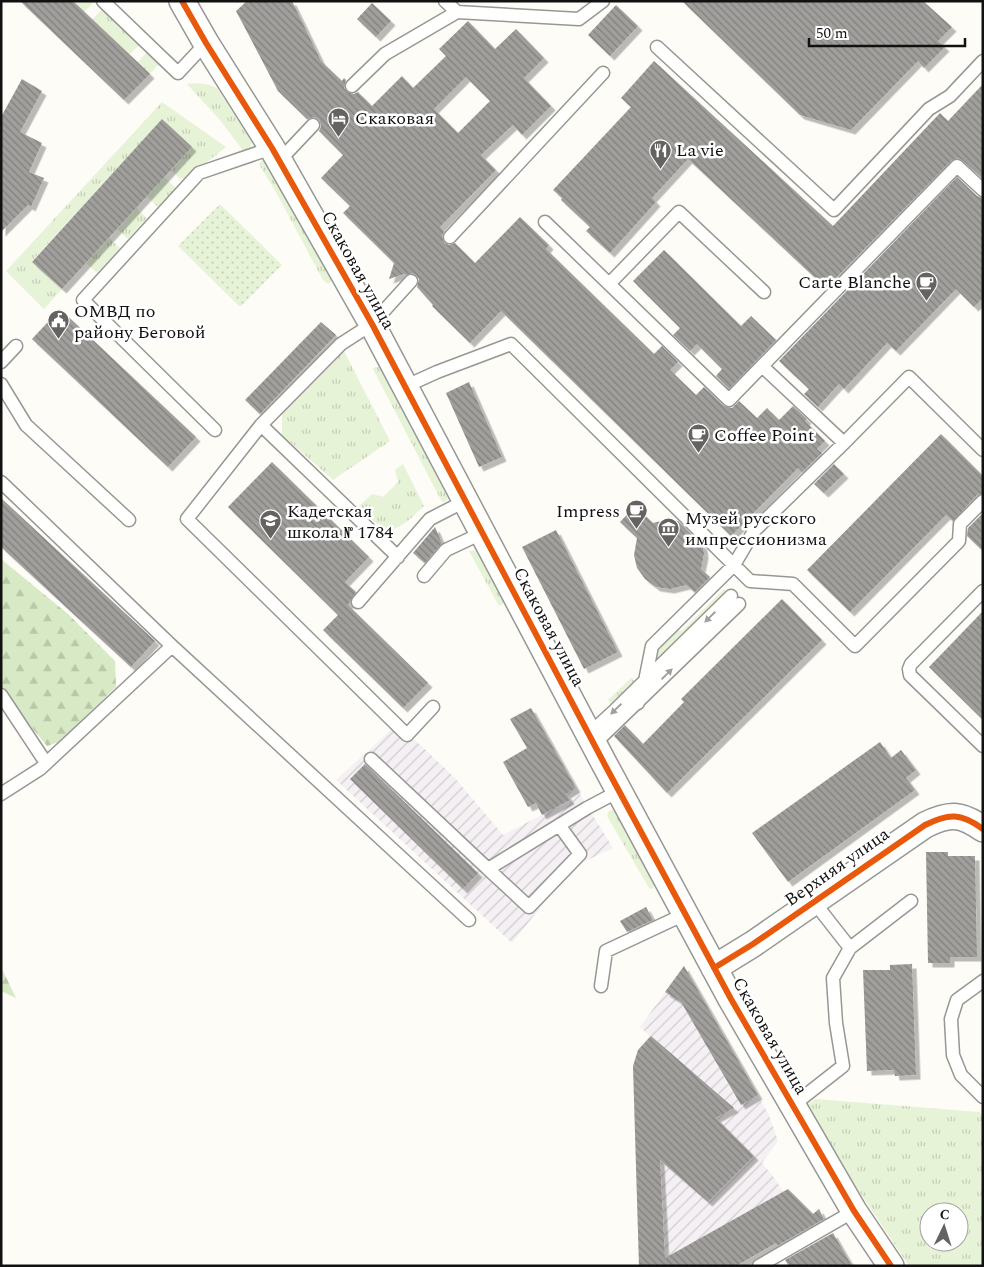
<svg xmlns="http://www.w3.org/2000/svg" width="984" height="1267" viewBox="0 0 984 1267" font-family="Spectral,serif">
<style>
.industrial{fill:url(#industrial-furrows)}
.grass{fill:url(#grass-tufts);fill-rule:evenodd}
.forest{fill:url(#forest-firs)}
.park{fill:url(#park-dots)}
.building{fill:url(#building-back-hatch);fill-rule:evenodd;filter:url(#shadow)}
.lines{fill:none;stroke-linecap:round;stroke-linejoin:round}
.service-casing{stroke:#979795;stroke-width:15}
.minor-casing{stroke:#979795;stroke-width:28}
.service{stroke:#fffffe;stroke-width:12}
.minor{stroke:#fffffe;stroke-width:25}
.cycleway-casing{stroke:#fff;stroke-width:9}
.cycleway{stroke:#e8590c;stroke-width:6}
.oneway{fill:#a0a09f}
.labels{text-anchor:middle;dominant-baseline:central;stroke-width:5;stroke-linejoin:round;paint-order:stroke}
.poi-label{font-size:18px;fill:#111;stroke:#fff;text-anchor:start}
.street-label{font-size:18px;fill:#111;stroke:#fff}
</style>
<defs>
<pattern id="industrial-furrows" width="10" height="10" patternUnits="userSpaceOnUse" patternTransform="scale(1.25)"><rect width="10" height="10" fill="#f5f0f3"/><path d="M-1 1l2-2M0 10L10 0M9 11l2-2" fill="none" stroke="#d1cdcf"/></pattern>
<pattern id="grass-tufts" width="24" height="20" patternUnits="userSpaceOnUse" patternTransform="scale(1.25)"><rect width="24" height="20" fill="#e7f3d7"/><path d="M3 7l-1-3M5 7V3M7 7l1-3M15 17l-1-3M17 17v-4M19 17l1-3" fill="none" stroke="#c5cfb8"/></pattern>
<pattern id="forest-firs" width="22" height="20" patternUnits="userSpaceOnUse" patternTransform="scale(1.25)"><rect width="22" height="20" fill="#d8eac5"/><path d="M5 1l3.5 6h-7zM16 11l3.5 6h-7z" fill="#b8c8a8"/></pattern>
<pattern id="park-dots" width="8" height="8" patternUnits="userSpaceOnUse" patternTransform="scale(1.25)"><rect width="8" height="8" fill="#e7f3d7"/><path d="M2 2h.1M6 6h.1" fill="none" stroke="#c5cfb8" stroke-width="1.8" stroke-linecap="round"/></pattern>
<pattern id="building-back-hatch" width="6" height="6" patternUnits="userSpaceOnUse" patternTransform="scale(1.25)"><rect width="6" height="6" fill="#a19f9c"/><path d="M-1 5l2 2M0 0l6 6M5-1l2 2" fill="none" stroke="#82807e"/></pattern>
<filter id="shadow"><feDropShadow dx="4.5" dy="4.5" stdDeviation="0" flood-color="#0004"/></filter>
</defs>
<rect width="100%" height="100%" fill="#fdfcf7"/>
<path class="industrial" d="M393 728 406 740 414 739 455 778 503 835 570 800 566 794 576 788 613 848 573 867 512 943 336 780Z
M684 966 769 1115 778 1141 762 1163 776 1180 783 1192 686 1266H639L633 1066 638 1050 650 1036 640 1027Z"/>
<path class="grass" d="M73 1H93L94 2 84 12Z
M102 9 139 45 129 55 92 20Z
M147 52 159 64 150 74 137 63Z
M197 83 210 85 217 88 252 142 249 150 244 152 220 120 187 84Z
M162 102 226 147 187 178 180 179 171 170 192 147 162 120 32 261 62 289 44 309 6 271Z
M266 160 332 281 328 284 323 280 277 194 259 164 261 161Z
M164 177 176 188 158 207 147 196Z
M136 208 147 218 128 239 117 229Z
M109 238 120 248 97 273 86 263Z
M344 351 390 441 333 480 282 435V412Z
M375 367H379L448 498 445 502H442L373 369Z
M403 464 424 506C415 514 396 536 383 528 374 523 367 513 359 506L372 494 383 497 398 482 395 470Z
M477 550 505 603 499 606 469 551Z
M724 589 727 592 659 659 654 653 677 631 683 630Z
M632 677 634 681 611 704 608 700Z
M612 810H616L656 884 652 889 649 888 607 816 609 811Z
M816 1099 979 1112 983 1115V1266H909L803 1107ZM929 1212H959V1242H929Z"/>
<path class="forest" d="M1 559 68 614 115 661 116 687 59 742 47 746 19 712 1 696Z
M1 967 16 998 1 991Z"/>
<path class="park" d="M220 204 282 265 240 307 178 246Z"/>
<path class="building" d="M20 1H73L150 74 124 100Z
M247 1H292L321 61 342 81 344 78 346 80 344 88 347 92 354 94 358 92 372 106 402 76 413 88 446 56 439 49 468 21 495 49 516 29 544 58 524 78 551 106 522 135 513 125 481 155 496 170 440 227 444 231 442 236 444 243 449 245 455 243 475 263 520 217 549 245 546 249 654 354 662 346 678 362 670 370 696 395 704 387 724 406 732 408 739 401 757 418 767 408 779 420 793 406 807 419 805 421 825 441 817 449 822 453 802 472 798 468 731 536 501 311 470 343 432 306 433 305 417 287 419 279 416 275 412 273 406 275 404 274 389 279 394 263 343 213 350 206 321 178 343 155 319 131 321 126 319 119 314 117 307 119 278 91 236 11ZM466 77 490 101 458 133 434 109Z
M682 1H923L952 27 938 41 945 47 924 68 918 61 851 130 800 115Z
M372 3 391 21 376 37 357 19Z
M616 5 638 26 610 56 588 35Z
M654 61 833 226 940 113 948 121 983 84V179L962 160 958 158 952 160 826 288 688 159 652 198 656 202 610 253 586 231 590 227 561 200 562 198 553 190 631 107 621 98Z
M22 79 42 91 20 132 42 143 29 172 44 178 31 207 28 205 1 232V117Z
M162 119 192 147 62 289 32 262Z
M957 177 977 196 983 198V298L974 307 956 289 896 351 887 343 844 389 839 384 818 407 804 394 809 389 779 361Z
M664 250 741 326 751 316 776 340 729 389 716 376 722 369 697 344 690 351 673 335 680 328 633 281Z
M60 309 196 437 168 467 32 339Z
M321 322 336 335 260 414 245 400Z
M469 382 502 457 479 467 446 393Z
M941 434 983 476V493L977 495 953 521 946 515 850 612 807 570Z
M272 462 369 557 345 582 356 592 348 605 428 683 403 708 323 630 338 615 228 507Z
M834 464 844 474 824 493 814 484Z
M1 498 155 641 131 667 1 547Z
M635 506 653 523 669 519 678 521 703 546 704 554 701 569 710 577 695 592 686 585 670 589 656 587 645 579 637 568 634 555 637 538 620 522Z
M983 513V551L967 536 968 528Z
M435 527 442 543 425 563 413 553Z
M556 530 618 652 584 669 522 547Z
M782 599 822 640 667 793 614 736 625 725 643 744 684 702 681 699Z
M983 611V720L929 667Z
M531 708 576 788 566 794 570 800 542 815 536 803 528 807 503 762 527 748 510 719Z
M880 742 891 758 901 750 916 770 906 778 915 790 788 882 752 833Z
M365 764 478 873 463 889 350 779Z
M926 852H948V856H975L977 957H950V963H928Z
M646 907 653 920 627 932 620 921Z
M912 964 916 1075 895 1076 894 1070 867 1071 863 970H890V965Z
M684 966 758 1095 741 1105 681 1002 665 992Z
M651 1036 734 1108 716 1118 754 1156 708 1202 660 1160 665 1258 788 1189 813 1214 819 1209 824 1219 777 1246 776 1243 736 1266H639L633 1066 638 1050Z
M833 1233 852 1266H789L785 1260Z"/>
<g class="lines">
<defs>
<path id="service" d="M103 1 178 73 206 43
M445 1 457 12
M657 47 834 210 929 109 950 96 983 61
M352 86 385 54 457 12 579 19 603 1
M279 161 313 125
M545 222 729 400 762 366 844 443
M450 237 603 73
M411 281 372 324 341 344 261 425 187 519 407 735 433 707
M609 284 679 212 764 292
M1 362 16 346
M762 366 957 166 983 190
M1 384 26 425 129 520
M404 387 437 372 511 344 750 581 793 584 855 646 959 541 960 524 983 501
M261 425 398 557
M215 430 83 300 199 173 272 148
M1 482 172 646 469 920
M424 576 446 550 482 533
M983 591 911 664 909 669 910 675 983 746
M358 602 430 519 465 501
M1 695 46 763
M638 703 645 681 652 646 734 565 754 531 844 443 909 377 983 450
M589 734 613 712 731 596
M594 744 739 604
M371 759 488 869 587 808 619 791
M1 794 40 769 172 646
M488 869 529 907 580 854 559 825
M814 902 850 948
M983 981 957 1000 951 1019 953 1055 961 1075 983 1097
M601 986 606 951 685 914
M792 1106 843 1066 836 1023 833 978 850 948 911 901
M759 1266 854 1211"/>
<path id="minor" d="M182 1 206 43 272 148 372 324 605 765 731 999 854 1211 891 1266
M714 968 753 944 925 825C949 813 961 813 983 829"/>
</defs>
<use href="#service" class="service-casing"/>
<use href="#minor" class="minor-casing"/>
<use href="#service" class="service"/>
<use href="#minor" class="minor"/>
<defs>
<path id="cycleway" d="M182 1 206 43 272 148 372 324 605 765 731 999 854 1211 891 1266
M714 968 753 944 925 825C949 813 961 813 983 829"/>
</defs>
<use href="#cycleway" class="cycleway-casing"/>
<use href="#cycleway" class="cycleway"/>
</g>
<defs><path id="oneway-solid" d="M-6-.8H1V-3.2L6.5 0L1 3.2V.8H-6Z" transform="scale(1.25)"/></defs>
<g class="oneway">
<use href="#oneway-solid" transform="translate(710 617) rotate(135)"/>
<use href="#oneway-solid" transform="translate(667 674) rotate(-44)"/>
<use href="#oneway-solid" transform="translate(616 709) rotate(136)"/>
</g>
<defs>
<symbol id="hotel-pin" viewBox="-11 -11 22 30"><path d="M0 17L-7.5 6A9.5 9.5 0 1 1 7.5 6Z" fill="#646362" stroke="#fff"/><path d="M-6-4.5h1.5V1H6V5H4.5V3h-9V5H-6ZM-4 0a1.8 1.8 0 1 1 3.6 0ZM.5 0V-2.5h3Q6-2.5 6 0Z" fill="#fff"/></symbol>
<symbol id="restaurant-pin" viewBox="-11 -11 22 30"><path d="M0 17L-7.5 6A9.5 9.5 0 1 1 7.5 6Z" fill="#646362" stroke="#fff"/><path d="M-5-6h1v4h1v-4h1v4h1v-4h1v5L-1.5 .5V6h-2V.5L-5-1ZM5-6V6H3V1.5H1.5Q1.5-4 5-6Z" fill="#fff"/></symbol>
<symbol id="cafe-pin" viewBox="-11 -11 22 30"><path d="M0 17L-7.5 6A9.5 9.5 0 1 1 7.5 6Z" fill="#646362" stroke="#fff"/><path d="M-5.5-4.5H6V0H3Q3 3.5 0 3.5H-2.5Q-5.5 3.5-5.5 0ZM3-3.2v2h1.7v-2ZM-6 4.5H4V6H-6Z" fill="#fff"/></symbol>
<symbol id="civic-pin" viewBox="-11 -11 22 30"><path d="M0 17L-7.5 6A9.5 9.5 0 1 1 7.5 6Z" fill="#646362" stroke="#fff"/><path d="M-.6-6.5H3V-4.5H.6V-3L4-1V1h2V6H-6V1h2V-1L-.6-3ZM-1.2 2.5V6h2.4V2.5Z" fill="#fff"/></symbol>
<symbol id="school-pin" viewBox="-11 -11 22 30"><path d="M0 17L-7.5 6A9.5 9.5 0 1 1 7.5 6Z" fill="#646362" stroke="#fff"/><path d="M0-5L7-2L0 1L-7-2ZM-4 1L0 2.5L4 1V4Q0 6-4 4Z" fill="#fff"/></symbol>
<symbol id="museum-pin" viewBox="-11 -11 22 30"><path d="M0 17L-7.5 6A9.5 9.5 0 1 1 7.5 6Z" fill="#646362" stroke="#fff"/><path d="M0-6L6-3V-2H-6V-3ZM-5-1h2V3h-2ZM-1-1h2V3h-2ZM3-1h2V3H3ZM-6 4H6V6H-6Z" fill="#fff"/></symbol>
</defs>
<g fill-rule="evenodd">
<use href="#hotel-pin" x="326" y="106" width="25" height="34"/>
<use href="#restaurant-pin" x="648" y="138" width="25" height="34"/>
<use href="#cafe-pin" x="914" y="270" width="25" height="34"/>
<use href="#civic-pin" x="46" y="308" width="25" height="34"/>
<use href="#cafe-pin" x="686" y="422" width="25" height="34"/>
<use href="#cafe-pin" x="624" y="498" width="25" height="34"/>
<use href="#school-pin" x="258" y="508" width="25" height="34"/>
<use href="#museum-pin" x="656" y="516" width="25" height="34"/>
</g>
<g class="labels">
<g class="poi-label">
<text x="355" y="118">Скаковая</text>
<text x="676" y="150">La vie</text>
<text x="911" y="282" text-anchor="end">Carte Blanche</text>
<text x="74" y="311">ОМВД по<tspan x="74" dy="21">району Беговой</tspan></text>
<text x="714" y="435">Coffee Point</text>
<text x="287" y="511">Кадетская<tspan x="287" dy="21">школа № 1784</tspan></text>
<text x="620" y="511" text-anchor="end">Impress</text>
<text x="685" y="518">Музей русского<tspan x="685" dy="21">импрессионизма</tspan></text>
</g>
<g class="street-label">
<text transform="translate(358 270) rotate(61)">Скаковая улица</text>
<text transform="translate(549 627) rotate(62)">Скаковая улица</text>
<text transform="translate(837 867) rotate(-35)">Верхняя улица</text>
<text transform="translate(770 1036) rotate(60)">Скаковая улица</text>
</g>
</g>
<rect width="984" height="1267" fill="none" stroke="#111111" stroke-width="5"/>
<g transform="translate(944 1227) rotate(4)"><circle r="24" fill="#ffffff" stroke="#a0a0a0"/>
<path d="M0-4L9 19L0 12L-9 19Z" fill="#646362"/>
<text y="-8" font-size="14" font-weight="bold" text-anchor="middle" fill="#111111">С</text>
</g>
<path d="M809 38v8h156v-8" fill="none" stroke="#111111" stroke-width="2.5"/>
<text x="816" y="38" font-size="15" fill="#111111" stroke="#ffffff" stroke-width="4" paint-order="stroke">50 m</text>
</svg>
